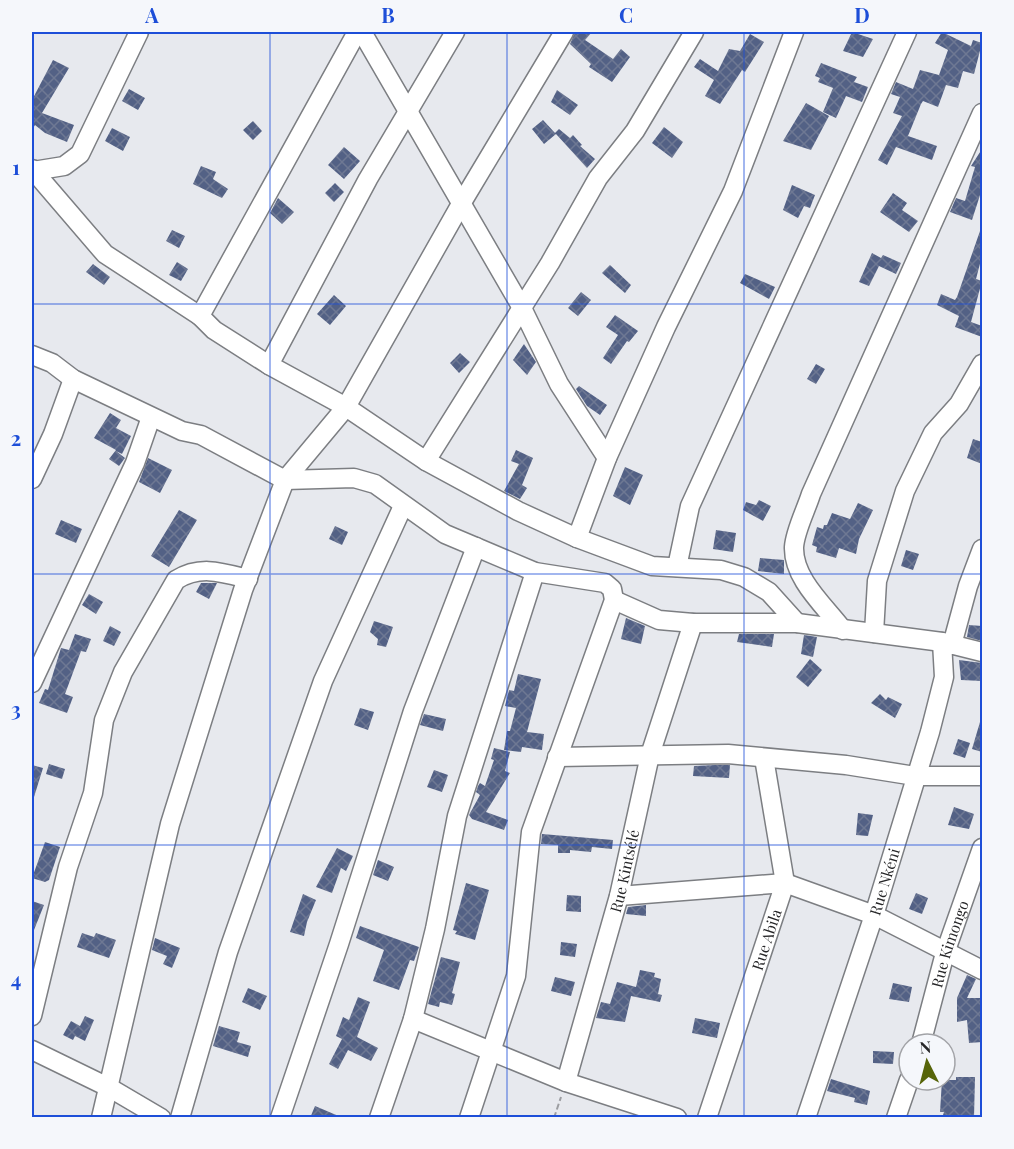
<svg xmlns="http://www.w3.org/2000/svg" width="1014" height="1149" viewBox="0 0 1014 1149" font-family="'Playfair Display',serif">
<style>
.building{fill:url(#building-cross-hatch)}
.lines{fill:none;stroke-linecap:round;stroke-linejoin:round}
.minor-casing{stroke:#7c7e82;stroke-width:21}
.path{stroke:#9c9da1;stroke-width:2;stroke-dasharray:6 3;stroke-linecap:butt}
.minor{stroke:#fff;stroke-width:18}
.grid{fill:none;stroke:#1d4ed8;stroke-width:1.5;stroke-opacity:0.55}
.labels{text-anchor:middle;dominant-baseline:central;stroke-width:6;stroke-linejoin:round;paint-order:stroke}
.street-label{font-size:15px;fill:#262628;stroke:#f5f7fb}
.neatline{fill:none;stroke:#1d4ed8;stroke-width:2}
.grid-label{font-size:20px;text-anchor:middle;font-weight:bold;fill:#1d4ed8}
</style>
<defs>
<pattern id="building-cross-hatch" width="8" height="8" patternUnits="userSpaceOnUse" patternTransform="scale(1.5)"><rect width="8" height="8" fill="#536185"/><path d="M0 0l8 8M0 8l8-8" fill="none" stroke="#6e7893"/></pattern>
</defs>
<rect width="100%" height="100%" fill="#e7e9ee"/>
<path class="building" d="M575 32H592L585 40 613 59 621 49 630 57 612 82 589 67 591 64 570 44Z
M852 32 873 39 863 57 843 51Z
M942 32 971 46 973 40 982 43 974 74 963 71 958 88 946 85 938 107 923 101 921 104 908 136 937 146 932 160 896 147 887 165 878 160 902 116 893 113 900 97 891 94 896 82 913 89 920 70 939 75 948 50 935 43Z
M750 34 764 42 745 72 742 70 720 104 705 96 714 80 694 67 700 59 718 71 729 49 740 51Z
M53 60 69 68 42 113 74 125 67 142 45 133 35 125 32 130V100Z
M821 63 857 77 854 82 868 87 862 102 846 96 836 118 823 112 833 88 818 82 820 78 815 76Z
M129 89 145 98 138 110 122 101Z
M557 90 578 105 570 115 551 102Z
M806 103 829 116 811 150 783 141Z
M543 120 555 133 559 129 570 138 573 135 582 145 580 146 595 159 587 168 556 134 544 144 532 129Z
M253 121 262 131 253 140 243 130Z
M664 127 683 142 672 158 652 143Z
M112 128 130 137 123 151 105 141Z
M344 147 360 161 344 179 328 165Z
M982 149V189L972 220 950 212 956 198 965 201 975 167 971 166Z
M201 166 216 172 213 179 228 189 222 198 193 184Z
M335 183 344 192 334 202 325 193Z
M792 185 815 195 810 208 804 206 798 218 783 210Z
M893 193 907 203 902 210 918 221 909 232 880 212Z
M278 198 294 212 282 224 270 213Z
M172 230 185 236 179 248 166 241Z
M980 231 982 232V256L976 279 982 281 971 322 982 326V337L955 327 959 316 937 305 941 294 955 300 957 297Z
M872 253 881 258 883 255 901 263 896 274 879 266 869 286 859 282Z
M177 262 188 269 181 281 169 275Z
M93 264 110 277 104 285 86 272Z
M610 265 631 285 625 293 602 273Z
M745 274 775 287 769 299 740 283Z
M581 292 591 300 578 316 568 308Z
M334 295 346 306 330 325 317 314Z
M615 315 638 331 629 342 627 341 611 364 603 358 618 335 606 327Z
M524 344 536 362 527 375 513 360Z
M460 353 470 362 459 373 450 363Z
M816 364 825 369 816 384 807 379Z
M579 386 607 405 600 415 587 406 576 389Z
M110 413 121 420 116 428 131 436 122 454 116 451 125 458 119 466 109 459 116 450 94 438Z
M973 439 982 442V464L967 458Z
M516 450 533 458 522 485 527 488 520 499 504 491 519 464 511 461Z
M148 458 172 470 160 493 139 482Z
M625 467 643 475 630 505 613 496Z
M759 500 771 506 763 521 743 510 746 502 756 505Z
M858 503 873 510 859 539 856 554 839 548 836 558 816 552 817 547 812 545 817 527 823 529 824 525H827L832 513 850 519Z
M179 510 197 520 169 567 151 556Z
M61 520 82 529 76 543 55 534Z
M335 526 348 532 342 545 329 539Z
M716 530 736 533 733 552 713 549Z
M906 550 919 554 913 570 901 566Z
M760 558 784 560V574L758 571Z
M201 583H217L209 599 196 592Z
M89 594 103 602 96 614 82 605Z
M626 618 645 626 641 644 621 639Z
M374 621 393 627 386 647 377 645 378 639 370 632Z
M969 625 982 626V641L967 637Z
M110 626 121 632 114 646 103 641Z
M75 634 91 639 86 652 81 651 65 694 73 697 67 713 39 703 45 689 48 690 61 648 69 650Z
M739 634H774L772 647 737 642Z
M804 635 817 637 813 657 801 654Z
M810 659 822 670 808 687 796 677Z
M959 660 982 663V681L961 680Z
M518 674 541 679 527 732 544 734 542 750 522 747 521 752 504 750 507 731H510L516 708 505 706 509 690 514 691Z
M880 694 886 700 888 697 902 704 895 718 871 703Z
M360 708 374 712 368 730 354 725Z
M424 714 446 719 443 731 420 725Z
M980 722H982V752L972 749Z
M958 739 970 743 965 758 953 754Z
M494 748 510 752 505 771 510 773 486 812 508 820 504 830 472 819 469 815 480 795 476 792 478 786 480 783 485 786 494 760 491 759Z
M49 764 65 769 62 779 46 774Z
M32 765 43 768 34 797 32 796Z
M715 765H730L729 778 693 776 694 766Z
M434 770 448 775 442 792 427 787Z
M954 807 974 814 969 829 948 825Z
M858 813 873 815 868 836 856 835Z
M542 834 613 840 612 849 592 847 591 852 570 850V853H558V845L541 844Z
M45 842 60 847 49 880 45 882 32 878Z
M337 848 353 856 346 871 341 868 332 893 316 887Z
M378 860 394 867 388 881 373 875Z
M466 883 489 890 475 940 455 934 457 931 453 930Z
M916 893 928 898 922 914 909 909Z
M303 894 316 900 307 922 304 936 290 932Z
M567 895 581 896V912L566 911Z
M32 901 44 905 32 935Z
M646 905V916L626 914 628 907Z
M360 926 419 947 414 961 410 960 399 990 373 981 384 950 356 938Z
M82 933 94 937 96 933 116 940 109 958 77 947Z
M155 938 180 948 172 968 163 964 167 956 152 950Z
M561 942 577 944 575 957 560 955Z
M441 957 460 962 452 993 455 994 452 1005 440 1002 439 1007 428 1004Z
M640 970 655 973 654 977 661 979 658 994 662 995 660 1002 631 996 625 1022 596 1018 601 1002 610 1004 617 982 636 987Z
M967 975 976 979 967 998H982V1042L969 1043 967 1020 957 1022V998Z
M555 977 575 982 571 996 551 991Z
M893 983 912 987 909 1002 889 999Z
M248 988 267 996 260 1010 242 1002Z
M358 997 370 1002 357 1037 378 1048 371 1061 348 1050 338 1069 329 1064 342 1039 336 1036 343 1017 349 1020Z
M85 1016 94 1020 85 1041 75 1036 73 1040 63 1035 71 1021 80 1026Z
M695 1018 720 1023 717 1038 692 1033Z
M219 1026 240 1032 237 1042 251 1046 248 1057 213 1046Z
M873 1051 894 1052 893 1064 873 1063Z
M956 1077H975L974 1118H942L944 1112H940L942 1080H956Z
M831 1079 870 1091 867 1105 854 1102 855 1098 827 1091Z
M315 1106 341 1117V1118H310Z"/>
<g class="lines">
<defs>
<g id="minor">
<path d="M362 32 522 308 559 384 607 458"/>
<path d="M32 169 105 254 200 316 214 330 269 365 346 407 426 461 518 511 577 538 652 566 721 570 744 577 769 592 797 623"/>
<path d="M33 171 64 166 80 154 139 32"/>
<path d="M200 316 357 32"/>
<path d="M32 355 52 363 73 379 182 431 201 435 285 480 354 478 375 484 445 534 535 572 605 583 612 589 614 600 531 832 516 976 469 1118"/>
<path d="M269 365 368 179 455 32"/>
<path d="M426 461 550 263 598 178 635 131 694 32"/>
<path d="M32 479 53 434 73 379"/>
<path d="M577 538 607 458 666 327 733 191 794 32"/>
<path d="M677 567 690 506 907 32"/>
<path d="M614 600 659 620 693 623H797L942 642 982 652"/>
<path d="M843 630C825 606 793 579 794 547 795 531 806 510 811 494L982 113"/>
<path d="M874 633 877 581 905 491 933 433 959 404 982 364"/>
<path d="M952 645 968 586 982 549"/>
<path d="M32 683 135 463 151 417"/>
<path d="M557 757 728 754 846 765 915 776H982"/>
<path d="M619 896 785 883 874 915 982 970"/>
<path d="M32 1016 68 867 93 793 104 720 123 672 176 580C200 565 221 572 248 579"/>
<path d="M413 1019 566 1082 677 1118"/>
<path id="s1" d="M921 1044 945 953 982 848"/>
<path d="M32 1050 110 1088 161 1118"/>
<path id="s2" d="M566 1082 619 896 650 755 693 623"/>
<path d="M101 1118 170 824 243 590 285 480 346 407 461 204 564 32"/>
<path d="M180 1118 228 952 323 681 403 506"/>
<path d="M280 1118 339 944 413 711 476 547"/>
<path d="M379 1118 413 1019 435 929 457 816 535 572"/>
<path id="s3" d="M707 1118 785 883 764 758"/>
<path id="s4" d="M806 1118 874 915 930 732 944 677 942 642"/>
<path d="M896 1118 909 1080"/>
</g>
</defs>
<use href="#minor" class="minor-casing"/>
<path class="path" d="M554 1118 561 1097"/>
<use href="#minor" class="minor"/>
</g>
<path class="grid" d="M270 32V1118M507 32V1118M744 32V1118M32 304H982M32 574H982M32 845H982"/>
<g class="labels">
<g class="street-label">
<text stroke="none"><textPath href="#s2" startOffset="219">Rue Kintsélé</textPath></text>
<text stroke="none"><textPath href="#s4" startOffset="249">Rue Nkéni</textPath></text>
<text stroke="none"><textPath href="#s3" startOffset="188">Rue Abila</textPath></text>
<text stroke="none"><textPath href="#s1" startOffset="104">Rue Kimongo</textPath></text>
</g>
</g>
<rect width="1014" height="1149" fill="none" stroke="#f5f7fb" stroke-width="66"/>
<g transform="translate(927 1062) rotate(354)"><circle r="28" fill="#f5f7fb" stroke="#a2a3a7" stroke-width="1.5"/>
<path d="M0-4.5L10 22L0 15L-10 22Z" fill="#566409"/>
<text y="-9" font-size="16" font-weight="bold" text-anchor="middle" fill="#262628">N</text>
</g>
<rect x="33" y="33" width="948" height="1083" class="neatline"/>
<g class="grid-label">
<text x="152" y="23">A</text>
<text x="388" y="23">B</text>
<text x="626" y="23">C</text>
<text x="862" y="23">D</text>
<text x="16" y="175">1</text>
<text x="16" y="446">2</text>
<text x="16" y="717">3</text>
<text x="16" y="987">4</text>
</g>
</svg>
